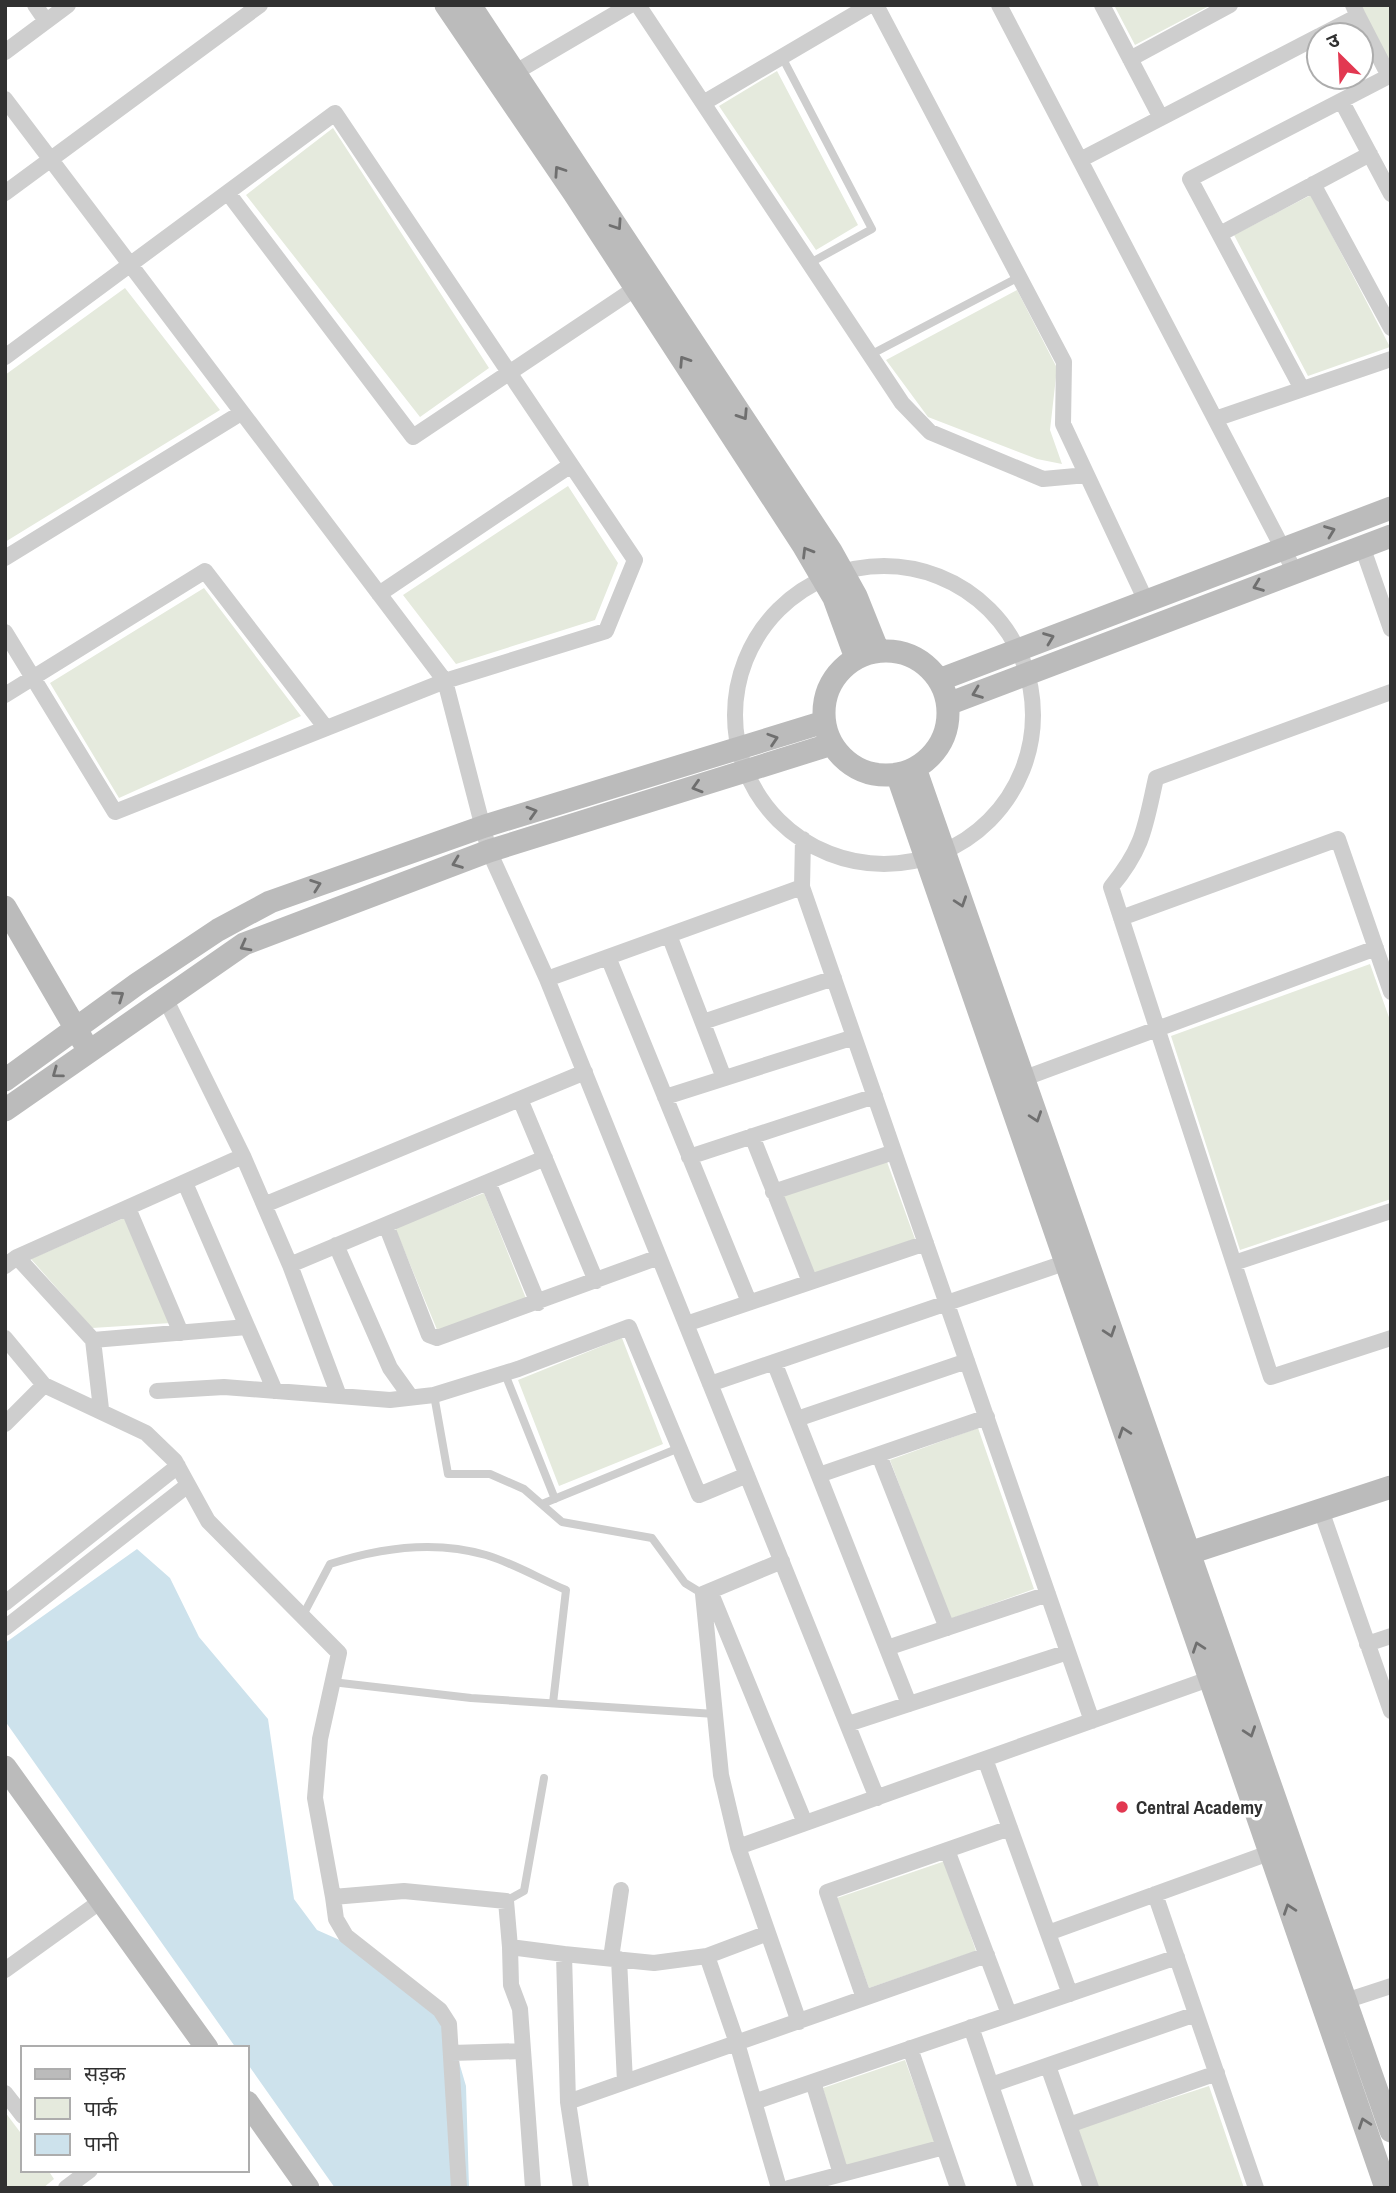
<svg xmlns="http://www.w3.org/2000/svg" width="1396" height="2193" viewBox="0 0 1396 2193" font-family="'Archivo Narrow','Noto Sans Devanagari',sans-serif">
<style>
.green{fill:#e5eadd}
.water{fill:#cde2ec}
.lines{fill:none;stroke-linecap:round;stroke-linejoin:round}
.lane{stroke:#cecece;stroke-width:8}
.street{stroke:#cecece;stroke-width:16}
.secondary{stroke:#bbb;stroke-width:23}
.oneway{stroke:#6f6f6f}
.poi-dot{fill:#e23851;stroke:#fff;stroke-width:2.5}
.labels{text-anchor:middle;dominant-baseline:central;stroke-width:7;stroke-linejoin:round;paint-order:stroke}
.poi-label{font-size:19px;font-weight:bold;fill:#313131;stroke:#fff;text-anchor:start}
</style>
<rect width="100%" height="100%" fill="#fff"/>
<path class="green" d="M1114 5H1211L1135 45Z
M1360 5H1391V65Z
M777 71 858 225 816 250 719 106Z
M333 128 489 368 420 417 246 195Z
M1311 195 1390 347 1308 376 1234 235Z
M125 288 220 410 5 542V375Z
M1017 290 1057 368 1050 430 1062 464 1037 459 928 417 886 360Z
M568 486 618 563 595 620 456 664 403 595Z
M204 588 301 716 119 798 50 683Z
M1370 964 1391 1023V1199L1240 1250 1171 1036Z
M886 1159 915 1239 811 1274 780 1194Z
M484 1193 527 1301 438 1332 395 1228Z
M124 1218 171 1323 92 1328 31 1259Z
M622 1338 663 1444 559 1486 518 1380Z
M978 1428 1034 1589 950 1619 890 1460Z
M945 1861 976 1951 869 1988 837 1898Z
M905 2060 935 2143 845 2166 823 2088Z
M1209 2086 1244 2188H1098L1077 2129Z
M5 2112 23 2136V2170H48L54 2179 43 2188H5Z"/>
<path class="water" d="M137 1549 170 1578 199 1637 268 1719 294 1899 317 1930 369 1953 444 2011 466 2086 469 2188H335L247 2063V2048H236L5 1721V1643Z"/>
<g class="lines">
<path class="lane" d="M782 57 872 229 810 263
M870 355 1019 277
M505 1374 555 1499
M434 1395 448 1474H490L524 1489 562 1522 652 1538 685 1583 703 1594
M542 1504 679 1448
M302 1617 330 1564C379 1548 435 1540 486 1555 513 1563 540 1579 566 1590L553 1703
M332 1682 471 1698 715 1714
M506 1901 524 1891 544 1778"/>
<path class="street" d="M35 5 46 21
M638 5 902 403 930 432 1043 479 1087 475
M876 5 1064 362 1063 424 1146 601
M999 5 1295 572
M1102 5 1161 118
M1358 16 1389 76
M1321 35 1358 16 1353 5
M5 52 68 5
M1130 59 1230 5
M509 76 630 5
M5 99 445 681 489 851 547 979 877 1798
M705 102 870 5
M1342 102 1391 194
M1080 160 1319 36
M1313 184 1391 328
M5 193 260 5
M228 193 413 437 636 288
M1220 234 1370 154
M5 357 335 113 635 560 606 631 445 681 115 812 5 632
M1302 389 1190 179 1391 75
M1215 419 1391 359
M1362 546 1391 629
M5 558 241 413
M735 715a149 149 0 1 1 298 0a149 149 0 1 1-298 0Z
M379 594 571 465
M1391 692 1156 778C1145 827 1144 847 1111 887L1271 1377 1391 1338
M5 695 205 571 326 728
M803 839 802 887 1092 1721
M1121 918 1338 839 1391 992
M669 935 724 1078
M608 957 749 1302
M547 979 802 887
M165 998 243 1156 290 1265 339 1396
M703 1022 834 978
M1014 1082 1376 948
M665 1097 854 1037
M520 1099 596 1281
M752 1136 810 1282
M689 1157 875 1096
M488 1182 538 1303
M185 1183 275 1391
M773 1192 894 1152
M264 1205 585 1072
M128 1208 181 1333
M386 1225 429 1335 437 1338 659 1257
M336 1245 390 1368 410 1396
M17 1257 93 1340 101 1409
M1234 1263 1391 1211
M290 1265 545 1158
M5 1266 17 1257 243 1156
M686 1324 926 1243
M5 1338 44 1385 146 1433 175 1461 208 1521 339 1653 320 1739 315 1798 333 1897 404 1891 506 1901 510 1947 564 1954 568 2102 581 2188
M93 1340 247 1327
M774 1362 909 1704
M710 1384 1076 1259
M157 1391 224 1387 390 1400 434 1395 518 1369 629 1327 699 1495 747 1475
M797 1419 967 1361
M5 1424 44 1385
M879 1455 947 1628
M819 1475 987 1417
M1321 1510 1391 1711
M782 1561 703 1594 721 1775 738 1847 799 2022
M710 1591 805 1823
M5 1603 178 1466
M5 1628 188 1485
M1367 1644 1391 1636
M887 1648 1048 1594
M848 1724 1068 1652
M985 1759 1070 1994
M738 1847 1209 1679
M947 1850 1009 2014
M1155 1894 1256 2188
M333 1897 336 1919 346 1936 440 2010 449 2024 459 2188
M1048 1933 1269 1853
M510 1947 511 1985 520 2009 533 2188
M564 1954 654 1963 707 1956 768 1933
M707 1956 737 2043 779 2188
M611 1958 621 1890
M619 1959 625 2082
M5 1970 101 1901
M864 1998 827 1892 1010 1828
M1336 2004 1391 1986
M971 2027 1026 2188
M910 2048 958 2188
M451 2053 523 2051
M1048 2066 1091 2188
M813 2082 841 2174
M991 2085 1196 2014
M5 2093 23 2116
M568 2102 987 1955
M754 2102 1177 1957
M1069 2125 1217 2073
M66 2188 90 2170
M789 2188 944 2147"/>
<path class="secondary" d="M446 5 574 193 803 545 834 598 856 658
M470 5 831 551 856 596 878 651
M824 713a62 62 0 1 1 124 0a62 62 0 1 1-124 0Z
M939 680 1391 508
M948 704 1391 536
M915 768 1391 2131
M897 774 1386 2188
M5 907 83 1041
M5 1080 137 984 218 930 270 902 485 826 824 722
M5 1110 244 944 489 851 832 744
M1174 1558 1391 1487
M5 1767 207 2048
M247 2102 308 2188"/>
</g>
<defs><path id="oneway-chevron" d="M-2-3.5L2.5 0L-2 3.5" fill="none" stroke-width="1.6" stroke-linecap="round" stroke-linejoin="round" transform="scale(1.75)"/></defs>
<g class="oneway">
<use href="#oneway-chevron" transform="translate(559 171) rotate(-124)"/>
<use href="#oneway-chevron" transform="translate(617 225) rotate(56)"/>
<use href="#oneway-chevron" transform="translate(684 361) rotate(-123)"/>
<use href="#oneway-chevron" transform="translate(743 415) rotate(57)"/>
<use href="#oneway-chevron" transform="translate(1330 531) rotate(-21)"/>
<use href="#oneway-chevron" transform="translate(807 552) rotate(-121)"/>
<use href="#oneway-chevron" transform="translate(1258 586) rotate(159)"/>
<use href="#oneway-chevron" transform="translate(1049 638) rotate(-21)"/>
<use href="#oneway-chevron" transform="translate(977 693) rotate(159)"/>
<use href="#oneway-chevron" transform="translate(773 739) rotate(-18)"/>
<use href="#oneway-chevron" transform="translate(697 787) rotate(163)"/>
<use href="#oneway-chevron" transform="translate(532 812) rotate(-17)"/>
<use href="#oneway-chevron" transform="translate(457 863) rotate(159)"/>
<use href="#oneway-chevron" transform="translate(316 885) rotate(-20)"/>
<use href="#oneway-chevron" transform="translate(961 902) rotate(71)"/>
<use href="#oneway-chevron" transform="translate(245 946) rotate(152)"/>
<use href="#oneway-chevron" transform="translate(119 996) rotate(-35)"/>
<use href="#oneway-chevron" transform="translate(57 1073) rotate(144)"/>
<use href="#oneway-chevron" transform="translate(1036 1117) rotate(71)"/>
<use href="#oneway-chevron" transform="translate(1110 1332) rotate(71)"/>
<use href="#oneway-chevron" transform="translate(1124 1432) rotate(-109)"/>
<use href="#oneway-chevron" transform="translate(1198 1647) rotate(-109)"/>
<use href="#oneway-chevron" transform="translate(1250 1732) rotate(71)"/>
<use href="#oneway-chevron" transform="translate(1289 1909) rotate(-109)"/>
<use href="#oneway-chevron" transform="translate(1364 2123) rotate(-109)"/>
</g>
<circle class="poi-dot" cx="1122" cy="1807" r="7"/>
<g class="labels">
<g class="poi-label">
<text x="1136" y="1807">Central Academy</text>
</g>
</g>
<rect width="1396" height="2193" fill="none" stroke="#313131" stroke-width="14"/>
<rect x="21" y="2046" width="228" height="126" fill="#ffffff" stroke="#adadad" stroke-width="2"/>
<rect x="35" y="2069" width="35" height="10" fill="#bbbbbb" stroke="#adadad" stroke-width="2"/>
<text x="84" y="2081" font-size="21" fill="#313131">सड़क</text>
<rect x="35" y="2098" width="35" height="21" fill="#e5eadd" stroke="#adadad" stroke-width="2"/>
<text x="84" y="2116" font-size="21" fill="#313131">पार्क</text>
<rect x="35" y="2134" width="35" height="21" fill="#cde2ec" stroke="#adadad" stroke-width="2"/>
<text x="84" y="2151" font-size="21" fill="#313131">पानी</text>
<g transform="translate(1340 56) rotate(336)"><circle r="33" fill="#ffffff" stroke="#adadad" stroke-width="2"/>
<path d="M0-5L12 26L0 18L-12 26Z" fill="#e23851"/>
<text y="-10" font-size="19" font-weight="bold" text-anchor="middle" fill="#313131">उ</text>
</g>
</svg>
